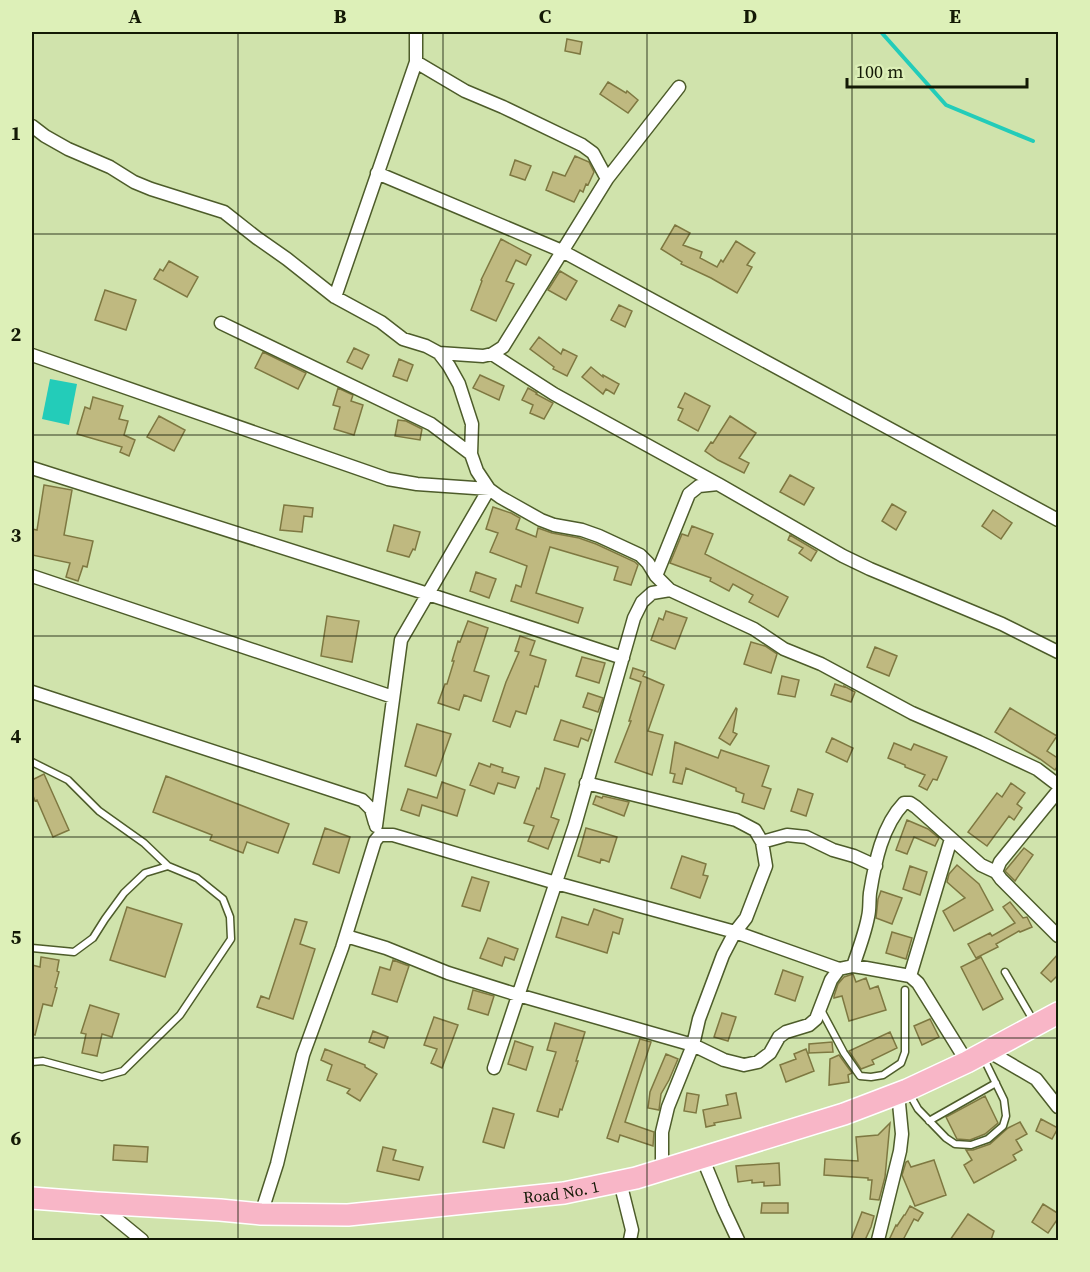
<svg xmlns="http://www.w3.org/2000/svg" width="1090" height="1272" viewBox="0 0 1090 1272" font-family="'Source Serif 4',serif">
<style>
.water{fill:#23ccb9}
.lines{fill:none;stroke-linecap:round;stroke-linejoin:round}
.stream{stroke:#23ccb9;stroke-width:4}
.building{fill:#bfb980;stroke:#7e7841;stroke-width:1.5}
.service-casing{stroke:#4d5c2a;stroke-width:9}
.minor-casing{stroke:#4d5c2a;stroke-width:15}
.trunk-casing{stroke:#fff;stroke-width:24}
.service{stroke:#fff;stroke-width:6}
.minor{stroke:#fff;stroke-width:12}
.trunk{stroke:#f8b6c7;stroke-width:21}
.grid{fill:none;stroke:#131905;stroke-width:1.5;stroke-opacity:0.55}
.labels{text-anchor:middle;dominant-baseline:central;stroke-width:5;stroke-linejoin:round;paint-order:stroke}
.street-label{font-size:16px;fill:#131905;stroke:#ddf0b8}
.neatline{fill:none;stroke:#131905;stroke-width:2}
.grid-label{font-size:20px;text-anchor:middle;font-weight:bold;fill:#131905}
</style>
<rect width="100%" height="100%" fill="#d0e3ac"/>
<path class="water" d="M50 379 77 384 69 425 42 419Z"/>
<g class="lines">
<path class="stream" d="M881 32 946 105 1033 141"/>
</g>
<path class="building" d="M567 39 582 42 580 54 565 51Z
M608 82 626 93 627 91 638 100 628 113 600 94Z
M575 156 589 162 594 172 588 185 586 184 583 192 580 190 574 202 546 190 553 172 565 176Z
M515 160 531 166 525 180 510 175Z
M675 225 690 233 683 245 702 252 700 258 717 267 721 260 723 262 736 241 755 253 747 265 752 267 737 293 711 278 681 264 682 262 661 249Z
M501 239 531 255 526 265 516 260 506 281 514 284 496 321 471 310 482 281 481 280Z
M169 261 198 277 187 297 154 279 160 269 163 271Z
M560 271 577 281 566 300 548 290Z
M105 290 136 300 126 330 95 320Z
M619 305 632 311 625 327 611 320Z
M539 337 561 354 563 349 577 356 567 376 553 369 554 367 530 349Z
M354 348 369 355 362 369 347 362Z
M263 352 306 373 298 389 255 368Z
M399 359 413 365 407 381 393 376Z
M591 367 603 377V375L619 384 614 394 606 389 603 394 582 377Z
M480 375 504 386 499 400 473 388Z
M338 388 353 395 351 401 363 405 354 435 334 429 340 407 333 405Z
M528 388 537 393 536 394 553 403 544 419 530 413 533 405 522 400Z
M685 393 710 406 698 431 678 420 683 409 678 407Z
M93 397 123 406 119 419 128 421 124 435 135 440 129 456 120 452 122 447 77 434 85 407 90 409Z
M159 416 185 430 174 451 147 437Z
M730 416 756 433 739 458 749 463 744 473 718 460 705 451 711 442 713 443Z
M398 420 406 421 422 429 420 440 395 436Z
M790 475 814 488 804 505 780 492Z
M44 485 72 490 64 535 93 541 87 567 83 566 78 581 66 577 70 563 32 555V529L37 530Z
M892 504 906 512 896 530 882 521Z
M284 505 313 508 312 517 304 516 302 532 280 530Z
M493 507 511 513 520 518 516 529 536 537 538 528 552 533 579 538 596 544 635 562 638 565 631 585 614 580 618 567 550 547 536 593 583 608 578 623 511 601 516 585 521 587 527 566 490 552 498 533 486 529Z
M993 510 1012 523 1001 539 982 526Z
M394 525 420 532 415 550 413 549 409 557 387 551Z
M692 526 713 534 705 554 788 597 778 617 749 602 753 595 733 584 729 591 710 581 711 578 670 563 682 534 688 536Z
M790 535 817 551 811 561 799 553 803 548 788 540Z
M476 572 496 579 489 598 470 591Z
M666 611 687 618 675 649 651 640 659 618 663 620Z
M327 616 359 621 352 662 321 656Z
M468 621 488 628 474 671 489 676 481 701 464 695 459 710 438 703 445 684H447L454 661H452L458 641 460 642Z
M520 636 535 641 530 655 546 660 538 687 535 686 526 714 516 711 510 727 493 721 506 682 519 652 515 651Z
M751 642 765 646 777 654 771 673 744 664Z
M875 647 897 656 889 676 867 667Z
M582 657 605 663 599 683 576 676Z
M633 668 645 672 643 676 664 685 648 731 663 735 652 775 615 762 631 721H629L641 682 630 678Z
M782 676 799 680 795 697 778 694Z
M835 684 844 687V686L855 692 851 702 831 695Z
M588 693 603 698 598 712 583 707Z
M736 708 737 709 733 732 737 734 730 745 719 738Z
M1010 708 1057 736 1047 751 1059 759V764L1055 770 1040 759 995 732Z
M561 720 592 730 588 741 581 738 578 747 554 740Z
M417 724 451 734 436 776 405 766Z
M832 738 853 748 847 762 826 752Z
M675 742 718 758 721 750 769 766 762 786 771 789 764 809 742 802 744 794 736 791V788L686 768 682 784 673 782 675 774 670 773Z
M894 743 911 750 914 744 947 757 937 780 933 779 927 790 919 786 925 775 905 767V765L888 758Z
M479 763 490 767 491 764 503 768 502 772 519 777 515 788 498 783 494 794 470 785Z
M545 768 565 774 551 817 559 820 548 849 528 841 534 826 524 823 537 788 539 789Z
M44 774 69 830 53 837 37 800 35 801 32 793V780Z
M166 776 289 824 278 853 247 842 243 853 210 840 212 835 153 812Z
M442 782 465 790 457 816 422 805 419 816 401 810 408 789 437 798Z
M1011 783 1025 793 1017 804 1022 808 1014 820 1009 816 987 846 968 832 997 793 1002 797Z
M798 789 813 794 806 816 791 811Z
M596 796 602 798 603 796 629 802 624 816 593 804Z
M907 820 928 829 939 838 935 846 914 837 907 854 896 850Z
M325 828 350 837 339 873 313 864Z
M586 828 617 837 609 862 601 859 600 863 578 856Z
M1024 848 1033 855 1015 881 1005 871Z
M682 856 706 864 703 875 708 876 700 898 671 888Z
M957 865 979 884 993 910 954 931 943 911 965 898 947 882 949 874Z
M910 866 927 872 920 895 903 889Z
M472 877 489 882 480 911 462 906Z
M881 891 902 898 892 924 876 918 878 899Z
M1010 902 1023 918 1027 917 1032 927 1020 932 1019 931 996 944 998 947 976 958 968 944 990 933 992 936 1015 923 1003 907Z
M127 907 182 924 165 977 110 960Z
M594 909 623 919 619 934 613 932 607 953 556 937 562 917 588 925Z
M295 919 307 922 300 944 315 949 293 1019 257 1007 261 996 269 999Z
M892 932 912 938 906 959 886 953Z
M488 938 518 949 514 960 505 957 502 966 480 958Z
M1059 953V974L1051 982 1041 973Z
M41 957 59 960 57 971 59 972 55 987 57 988 52 1006 43 1004 35 1035 32 1034V965L40 967Z
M981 957 1003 999 983 1010 961 967Z
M393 960 409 966 397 1002 372 994 380 967 390 970Z
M783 970 803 977 795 1001 775 994Z
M853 974 856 982 866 978 870 989 878 986 886 1010 849 1021 842 996 834 998V996L838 984 844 977Z
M473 990 494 996 488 1015 468 1009Z
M90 1005 119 1014 112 1037 102 1034 97 1056 82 1053 86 1034 81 1033Z
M722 1013 736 1017 728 1041 714 1037Z
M434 1017 458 1025 442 1068 431 1063 437 1049 424 1045Z
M930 1019 939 1037 922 1045 914 1026Z
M555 1023 585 1032 576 1061H578L562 1110 560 1109 558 1117 537 1111 556 1052 547 1050Z
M373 1031 388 1037 384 1048 369 1042Z
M890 1032 897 1048 872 1060 874 1064 861 1069 849 1051Z
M640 1039 651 1042 625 1122 654 1132 653 1146 620 1135 618 1142 607 1138Z
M515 1041 533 1047 526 1070 508 1064Z
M832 1042 833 1052 809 1053V1044Z
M325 1049 365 1065V1067L377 1074 360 1101 347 1093 350 1089 327 1080 332 1065 321 1060Z
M806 1049 814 1071 786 1082 780 1065 796 1059 794 1054Z
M666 1054 678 1059 669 1080 661 1094 659 1110 648 1108 650 1092Z
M839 1055 852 1073 848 1075 849 1082 829 1085 830 1059Z
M687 1093 699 1095 696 1113 684 1111Z
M736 1093 741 1118 714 1123 715 1125 706 1127 703 1110 728 1105 726 1095Z
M985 1096 998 1123 985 1134 970 1140 957 1139 946 1117Z
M493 1108 514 1114 504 1148 483 1142Z
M1041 1119 1058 1128 1052 1139 1036 1131Z
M1020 1122 1027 1134 1016 1140 1022 1150 1013 1155 1016 1160 974 1183 964 1165 972 1160 966 1150H973L990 1144 1008 1128Z
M890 1123 885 1177 879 1200 870 1199 872 1180H868V1178L824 1175 825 1159 858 1161 856 1137 878 1135Z
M114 1145 148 1147 147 1162 113 1160Z
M383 1147 396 1150 393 1160 423 1167 419 1180 377 1171Z
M934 1160 946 1195 915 1206 902 1175 906 1162 908 1161 911 1167Z
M779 1163 780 1185 764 1186V1182L752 1183V1180L738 1182 736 1166Z
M762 1203H788V1213H761Z
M1043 1204 1059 1214V1217L1048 1233 1032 1222Z
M910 1206 923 1213 918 1221 914 1219 903 1240H889L896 1225 897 1226 904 1215H905Z
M862 1212 874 1216 871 1227 865 1240H851Z
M968 1214 994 1231 991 1240H950Z"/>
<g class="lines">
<defs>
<path id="service" d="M32 762 68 780 99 811 144 843 168 866 197 878 223 899 230 917 231 939 180 1015 123 1071 102 1077 43 1061 32 1062
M32 948 74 952 93 938 105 919 124 893 145 873 168 866
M1005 972 1033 1020
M820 1008 844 1053 860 1076 871 1077 883 1075 901 1063 905 1052V990
M909 1093 918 1109 946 1138 955 1144 971 1145 988 1139 1003 1126 1006 1116 1004 1100 983 1057
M929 1121 996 1083"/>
<path id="minor" d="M416 62 465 91 503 107 582 145 593 153 607 179
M32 126 45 136 68 149 110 167 134 182 151 189 224 212 257 238 287 259 335 297 381 322 403 339 426 346 439 353 449 366 459 384 472 424 471 454 477 471 489 489 500 497 541 520 554 525 582 530 599 536 640 555 648 563 656 576 670 590
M377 173 562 251 1058 520
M335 297 416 62V32
M221 323 431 424 471 454
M439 353 483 356 492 354 503 347 607 179 679 87
M492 354 554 394 718 484
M32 355 388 479 417 484 489 489 401 640 376 826
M32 468 428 594 623 658
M32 576 393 697
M656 576 689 494 699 486 718 484 843 556 870 569 1002 624 1058 652
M32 692 362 800 371 809 375 823
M586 783 736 820 755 830 762 842 766 866 746 918 735 932 723 955 699 1019 693 1045 668 1107 662 1132V1170
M1058 791 1000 862 996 872 1001 879 1058 936
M380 835H393L556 883 735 932 839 969
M762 842 787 835 806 837 833 850 854 856 876 866
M346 936 386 948 448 973 518 995 693 1045 724 1060 744 1065 758 1062 770 1053 779 1037 786 1032 809 1025 816 1019 831 980 839 969 853 966 866 968 910 976 918 983 967 1062
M853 966C859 949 865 933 868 917 870 909 869 901 870 893 875 862 882 826 904 803H910L916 807 981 865 996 872
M910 976 951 839
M988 1051 1036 1079 1058 1107
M494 1068 575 825 634 618 642 602 652 593 670 590 754 629 784 649 821 664 912 713 979 742 1037 769 1058 785
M702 1157 723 1208 738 1240
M620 1182 632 1230 630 1240
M98 1204 142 1240
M261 1214 277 1164 303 1055 342 948 375 841 380 835
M878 1240 900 1151 902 1134 898 1093"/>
<g id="trunk">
<path id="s1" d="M32 1198 97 1203 220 1210 261 1214 348 1215 564 1193 636 1178 844 1114 907 1090 967 1062 1058 1013"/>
</g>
</defs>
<use href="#service" class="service-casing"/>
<use href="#minor" class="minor-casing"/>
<use href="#trunk" class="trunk-casing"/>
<use href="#service" class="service"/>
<use href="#minor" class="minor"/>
<use href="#trunk" class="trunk"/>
</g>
<path class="grid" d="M238 32V1240M443 32V1240M647 32V1240M852 32V1240M32 234H1058M32 435H1058M32 636H1058M32 837H1058M32 1038H1058"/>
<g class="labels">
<g class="street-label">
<text stroke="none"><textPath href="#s1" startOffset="531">Road No. 1</textPath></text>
</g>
</g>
<rect width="1090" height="1272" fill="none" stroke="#ddf0b8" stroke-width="66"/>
<path d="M847 78v9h180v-9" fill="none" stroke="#131905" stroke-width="3"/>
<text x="856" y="78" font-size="18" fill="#131905" stroke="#ddf0b8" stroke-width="4.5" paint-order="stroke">100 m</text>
<rect x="33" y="33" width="1024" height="1206" class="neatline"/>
<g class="grid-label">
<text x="135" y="23">A</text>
<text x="340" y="23">B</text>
<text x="545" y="23">C</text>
<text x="750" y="23">D</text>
<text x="955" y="23">E</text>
<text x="16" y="140">1</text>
<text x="16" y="341">2</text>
<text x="16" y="542">3</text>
<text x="16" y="743">4</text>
<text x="16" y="944">5</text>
<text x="16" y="1145">6</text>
</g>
</svg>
